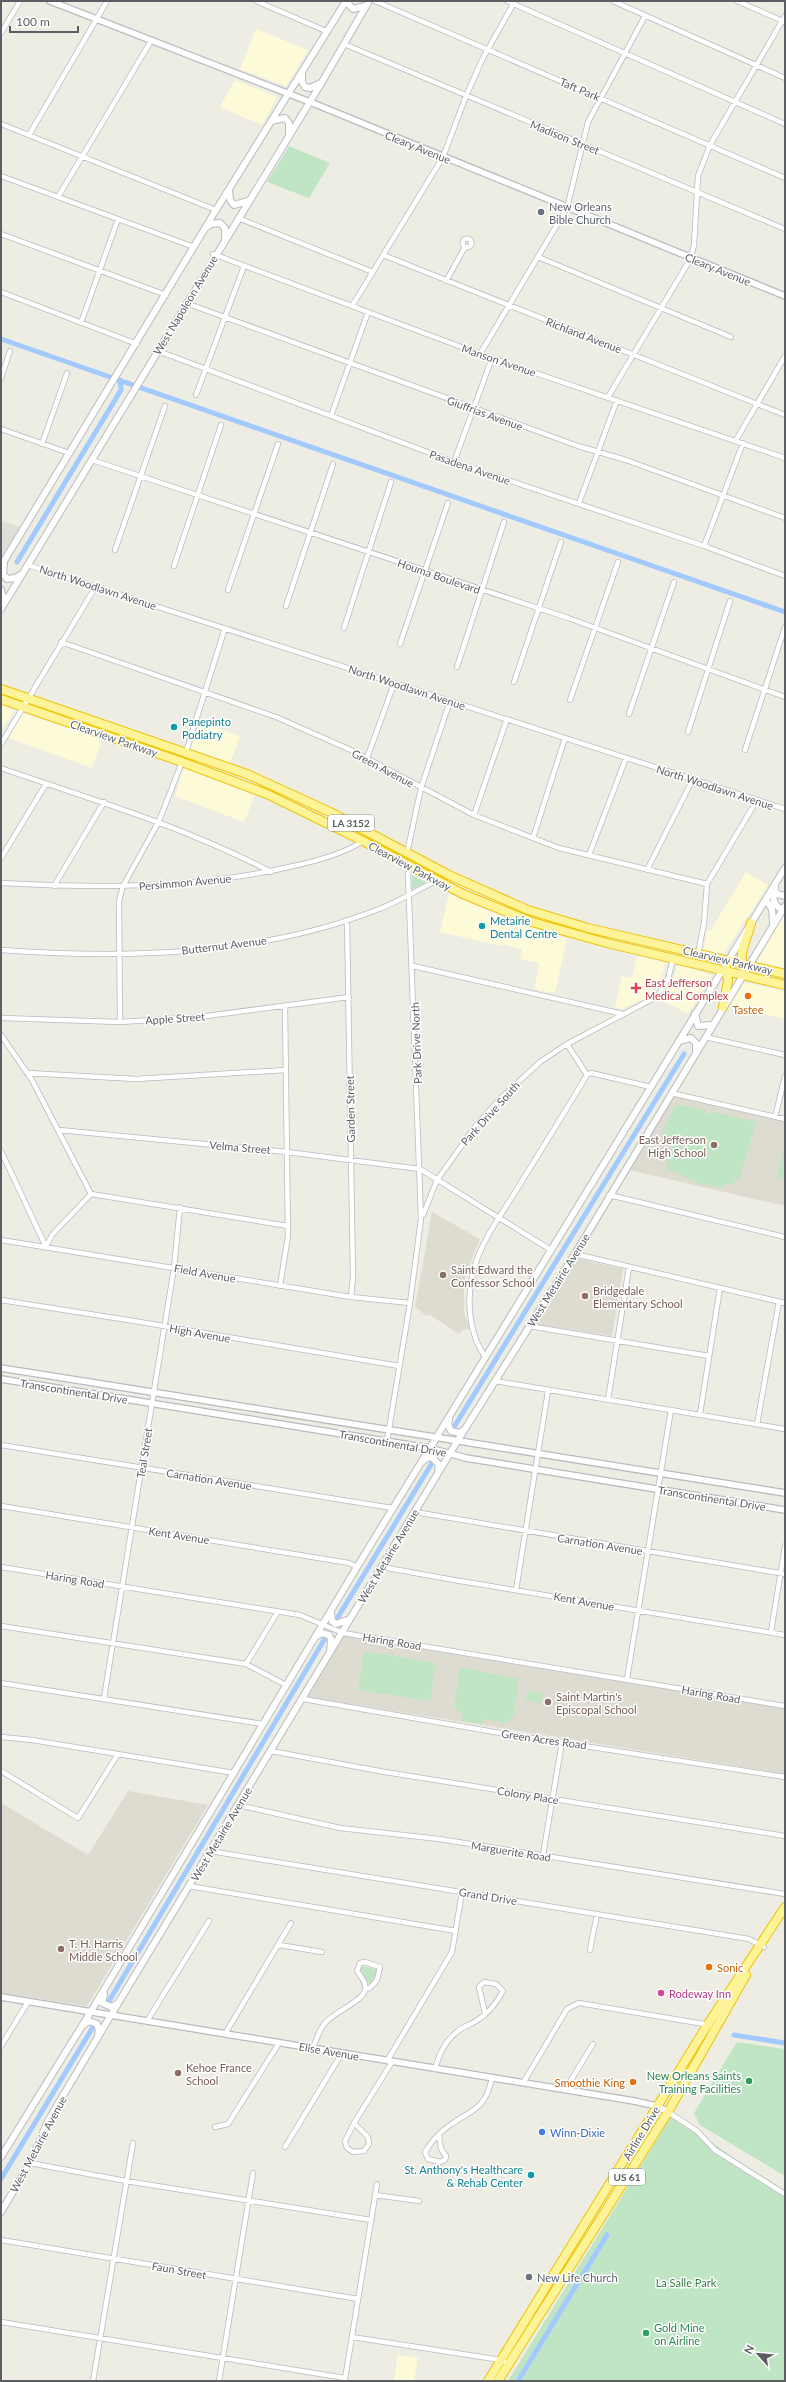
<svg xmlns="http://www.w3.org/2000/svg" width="786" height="2382" viewBox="0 0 786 2382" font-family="Lato,sans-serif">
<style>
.commercial{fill:#fdfad8}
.industrial{fill:#dfded7}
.education{fill:#dedcd1}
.green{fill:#bfe5c4}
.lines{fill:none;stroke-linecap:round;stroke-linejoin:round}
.canal{stroke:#a2cafe;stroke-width:5}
.minor-casing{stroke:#b8babf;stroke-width:6}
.tertiary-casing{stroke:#b8babf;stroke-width:8}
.secondary-casing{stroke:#b8bbc1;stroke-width:8}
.trunk-casing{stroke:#eec302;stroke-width:10}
.minor{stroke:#fff;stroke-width:4.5}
.tertiary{stroke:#fff;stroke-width:5.5}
.secondary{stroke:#fff;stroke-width:6}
.trunk{stroke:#fdf499;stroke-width:8}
.worship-dot{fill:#6b7280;stroke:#fff;stroke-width:1.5}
.culture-dot{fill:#0f9aa8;stroke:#fff;stroke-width:1.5}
.health-dot{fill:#e0444e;stroke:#fff;stroke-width:1.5}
.food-dot{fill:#e8710a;stroke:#fff;stroke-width:1.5}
.education-dot{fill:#8d6e63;stroke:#fff;stroke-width:1.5}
.hotel-dot{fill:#d1479c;stroke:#fff;stroke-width:1.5}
.leisure-dot{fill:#2e9e5b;stroke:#fff;stroke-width:1.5}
.shop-dot{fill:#3f7fe0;stroke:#fff;stroke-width:1.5}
.labels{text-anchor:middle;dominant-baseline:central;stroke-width:3;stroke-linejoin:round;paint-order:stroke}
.shield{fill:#fff;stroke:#8c8e92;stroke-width:1}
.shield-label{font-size:10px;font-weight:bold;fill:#5b5e63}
.street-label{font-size:11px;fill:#5b5e63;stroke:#fff}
.worship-label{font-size:11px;fill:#5b616d;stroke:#fff;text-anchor:start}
.culture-label{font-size:11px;fill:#0d838f;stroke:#fff;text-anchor:start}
.health-label{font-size:11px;fill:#be3a42;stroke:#fff;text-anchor:start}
.food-label{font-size:11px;fill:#c56008;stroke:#fff}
.education-label{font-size:11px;fill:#785e54;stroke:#fff;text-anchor:start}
.hotel-label{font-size:11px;fill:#b23c85;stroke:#fff;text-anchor:start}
.leisure-label{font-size:11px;fill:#27864d;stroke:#fff;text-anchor:end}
.shop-label{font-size:11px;fill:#366cbe;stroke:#fff;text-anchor:start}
.park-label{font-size:11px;fill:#348141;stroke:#fff}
</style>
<rect width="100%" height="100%" fill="#eeede3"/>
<path class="commercial" d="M256 29 308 50 286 86 240 69Z
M235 80 277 97 262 125 220 107Z
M1 705 14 710 1 731Z
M23 713 102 740 92 768 8 738Z
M200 722 240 736 230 763 190 748Z
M184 768 255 795 244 822 175 796Z
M746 872 768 885 724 953 703 950 707 931 711 930Z
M449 894 507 919 567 939 555 993 534 989 539 963 520 959 522 949 502 944 501 946 440 932Z
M783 916H785V968L757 962Z
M637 956 666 963 660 982 645 999 622 1009 615 1007 622 976 632 978Z
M678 965 712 975 688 1014 662 1000 670 989Z
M747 983 785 991V1019L727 1005 742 984Z
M398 2355 418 2358 414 2381H394Z"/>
<path class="industrial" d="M1 521 21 527 1 560Z"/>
<path class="education" d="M674 1095 785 1121V1206L629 1170Z
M432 1212 480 1239 468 1268 464 1282V1312L470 1329 462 1330 459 1334 430 1315 426 1316 423 1312 420 1316 421 1311 415 1307Z
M575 1258 623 1269 612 1336 535 1324Z
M342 1630 785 1707V1774L308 1697Z
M128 1791 208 1805 87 2006 1 1993V1803L88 1855Z"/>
<path class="green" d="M289 146 330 163 309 198 267 182Z
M412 875 425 882 424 884 412 889Z
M677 1104 705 1110V1116L714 1112 756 1122 740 1179H735L733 1184H724L721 1188 701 1184 667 1169V1161L673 1144 661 1132Z
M785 1146V1180L777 1179Z
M364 1651 436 1663 430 1701 358 1690Z
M460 1667 519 1679 514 1716 505 1723 485 1719 481 1724 462 1721V1713L454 1707Z
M527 1691 543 1693 541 1703 526 1700Z
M364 1966 378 1970 371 1984 367 1983 360 1967Z
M737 2042 785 2049V2176L700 2125 694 2113Z
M672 2115 785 2193V2381H508Z"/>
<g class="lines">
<path class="canal" d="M1 339 785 612
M17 562 121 390 120 380
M454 1427 684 1054
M338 1617 432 1463
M109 2001 324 1640
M734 2035 785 2043
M1 2179 93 2027
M518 2381 607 2235"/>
<defs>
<path id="minor" d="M256 1 326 31
M375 1 785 178
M507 1 785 124
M613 1 785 78
M737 1 785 22
M1 33 20 1
M344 44 785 229
M1 124 216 210
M29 135 107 1
M1 176 194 247
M58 197 151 41
M238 218 373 272
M1 234 166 295
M462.5 243a4.5 4.5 0 1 1 9 0a4.5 4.5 0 1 1-9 0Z
M213 254 480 354 785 458
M383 255 785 415
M538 257 731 337
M446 281 465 247
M1 292 137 344
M186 303 578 446 626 460 785 518
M352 306 443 157 466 96 483 58 515 1
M81 323 118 219
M158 351 454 462 704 546 785 576
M480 354 567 208 588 122 645 16
M1 378 10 351
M196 395 244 266
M608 397 691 258 694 245 698 176 710 145 785 16
M331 416 368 312
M1 429 69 453
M736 440 785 356
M42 444 67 373
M92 460 568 618 785 697
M454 462 492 358
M579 503 617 400
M704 546 743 443
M115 550 165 406
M28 565 785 809
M174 566 221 425
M228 590 278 444
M286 606 333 464
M344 628 391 482
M61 642 276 717 353 751 474 815 533 838 559 848 707 884
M400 644 448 503
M457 667 504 522
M514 682 561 542
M570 700 618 562
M629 714 674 582
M688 732 730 601
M1 744 96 586
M745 750 785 627
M186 752 225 628
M367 758 394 684
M1 768C92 800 184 826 271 872
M474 815 507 719
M533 838 565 738
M407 853 421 788 450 701
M589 855 626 758
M1 858 46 784
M647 870 693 779
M1 883C97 888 194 889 289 867 313 862 342 855 363 841
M54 886 104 802
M347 920 353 1277 351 1297
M1 950C127 959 260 956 379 909 398 902 417 890 436 881
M698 954 704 923 707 884 757 800
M413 966 623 1014
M1 1018 120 1022 199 1017 349 997
M120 1022 119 901 123 886 159 821 182 762
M1 1035 32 1080 91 1194
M705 1037 785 1055
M567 1044 587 1075
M27 1073 136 1079 286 1070
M587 1075 591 1073 651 1087
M671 1093 785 1119
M775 1117 785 1076
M59 1130 287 1152 420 1169 551 1250
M1 1151 46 1247
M91 1194 288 1226
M609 1195 785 1237
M423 1215 437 1180 477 1124 501 1098 540 1062 567 1044 658 996 668 979 673 959
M1 1240 351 1297 410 1303
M46 1247 52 1235 91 1194
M575 1254 785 1303
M280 1286 288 1236 285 1006
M1 1300 134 1321 399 1366
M529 1326 709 1356
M485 1357C468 1332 466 1298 474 1269 481 1242 499 1218 514 1194 538 1155 563 1115 587 1075
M495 1381 785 1429
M608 1400 629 1267
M700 1414 720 1288
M757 1424 779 1302
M387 1441 410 1303 421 1219 408 874 410 867
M1 1445 392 1508
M1 1506 349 1563 357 1567
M415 1512 785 1574
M1 1567 300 1615 343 1633 785 1706
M382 1567 448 1579 785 1635
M516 1590 548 1391
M1 1626 246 1664 286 1685
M771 1632 785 1546
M246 1664 277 1613
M627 1679 671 1410
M1 1683 263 1724
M104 1698 174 1268 180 1207
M303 1699 506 1734 785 1777
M1 1737 32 1740 234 1773
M271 1751 385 1772 785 1836
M1 1771 78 1818 118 1754
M238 1805 340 1828 439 1839 785 1894
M210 1851 749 1939 764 1947
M543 1855 562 1742
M189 1886 456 1931
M279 1945 322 1952
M590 1950 597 1914
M147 2021 209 1921
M225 2034 291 1923
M1 2046 28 2002
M313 2048C316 2040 319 2030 325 2023 333 2013 363 2001 365 1990 367 1983 361 1977 357 1971L360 1963 365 1962 380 1967 377 1980 370 1988 366 1989
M387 2061 452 1952 462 1892
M435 2069C439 2054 445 2041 457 2032 462 2027 470 2025 476 2021 487 2015 497 2002 503 1991L496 1984 484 1982 479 1987 485 2013
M523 2083 567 2009 579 2003 710 2025
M565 2090 593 2044
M668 2112 697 2131 715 2150 785 2194
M354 2123 368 2137 369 2144 364 2151 353 2152 347 2148 345 2141 354 2123 392 2062
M215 2127 228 2124 279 2043
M439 2136 441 2149 446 2156 445 2160 440 2162 428 2159 425 2152C431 2142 440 2132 450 2125 473 2109 485 2110 492 2078
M285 2147 342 2053
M30 2163 126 2181 371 2220
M375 2195 419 2201
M1 2240 358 2299
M1 2322 345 2378
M352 2337 501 2360 508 2364
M345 2379 377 2184
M93 2381 133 2143
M219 2381 253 2173"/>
<path id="tertiary" d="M50 1 315 104 785 296
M1 1368 785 1493
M1 1379 429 1448 466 1458 785 1510
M1 1997 634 2101 657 2106 668 2112"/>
<path id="secondary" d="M348 1 349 5 353 9 365 6
M302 72V82L305 87 310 88 321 83
M271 121 285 118 289 123V133
M229 190 230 200 234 205 248 201
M207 227 211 224 220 223 225 228V238
M4 562 3 574 7 579 15 578 22 574
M1 566 216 210 346 1
M1 590 3 597 2 605
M1 609 322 82 369 1
M775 887C772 898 773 904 782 910
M774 889 777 894 785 896
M766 900 772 909 773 923
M695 1014 698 1026 712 1025
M679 1041 691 1038 696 1043V1051
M449 1419 448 1424 451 1431 460 1433 464 1430
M422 1462 428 1457 433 1458 439 1465 438 1471
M331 1612 332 1621 336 1624 350 1619
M317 1636 321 1633 329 1635 331 1639 330 1652
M104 1994 102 2003 112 2007 118 2003
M83 2025 89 2021 97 2024 99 2030 98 2035
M1 2157 93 2008 357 1567 785 868
M1 2212 30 2163 48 2121 108 2020 458 1440 575 1254 785 906"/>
<path id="trunk" d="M1 689 247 774 330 812 449 875 528 910 588 928 785 974
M1 699 182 762 267 794 363 841 463 894 532 922 607 943 785 985
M744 969C737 954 748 938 751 923
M723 1007 728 981 726 967
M488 2381 708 2024 785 1907
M498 2381 668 2112 746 1975"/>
</defs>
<use href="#minor" class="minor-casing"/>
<use href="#tertiary" class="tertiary-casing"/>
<use href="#secondary" class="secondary-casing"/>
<use href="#trunk" class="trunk-casing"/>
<use href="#minor" class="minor"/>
<use href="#tertiary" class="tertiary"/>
<use href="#secondary" class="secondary"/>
<use href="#trunk" class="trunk"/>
</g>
<g class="worship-dot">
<circle cx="541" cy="212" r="4"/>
<circle cx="529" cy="2277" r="4"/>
</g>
<g class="culture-dot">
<circle cx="174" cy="727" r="4"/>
<circle cx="482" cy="926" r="4"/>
<circle cx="531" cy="2175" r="4"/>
</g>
<path class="health-dot" d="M634 982h4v4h4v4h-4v4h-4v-4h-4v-4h4z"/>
<g class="food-dot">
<circle cx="748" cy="996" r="4"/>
<circle cx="709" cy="1967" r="4"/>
<circle cx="633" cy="2082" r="4"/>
</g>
<g class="education-dot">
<circle cx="714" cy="1145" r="4"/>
<circle cx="443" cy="1275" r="4"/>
<circle cx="585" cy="1296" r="4"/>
<circle cx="548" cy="1702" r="4"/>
<circle cx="61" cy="1949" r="4"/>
<circle cx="178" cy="2073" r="4"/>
</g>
<circle class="hotel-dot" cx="661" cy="1993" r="4"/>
<g class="leisure-dot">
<circle cx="749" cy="2081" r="4"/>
<circle cx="646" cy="2333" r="4"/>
</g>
<circle class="shop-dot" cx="542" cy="2132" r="4"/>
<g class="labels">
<g class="shield">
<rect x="328" y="815" width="46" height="16" rx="3"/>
<rect x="609" y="2169" width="36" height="16" rx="3"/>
</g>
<g class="shield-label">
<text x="351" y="823">LA 3152</text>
<text x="627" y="2177">US 61</text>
</g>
<g class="street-label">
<text transform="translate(580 89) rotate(23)">Taft Park</text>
<text transform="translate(565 137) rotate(22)">Madison Street</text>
<text transform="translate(418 147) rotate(22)">Cleary Avenue</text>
<text transform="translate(718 269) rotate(22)">Cleary Avenue</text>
<text transform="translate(185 305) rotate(-59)">West Napoleon Avenue</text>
<text transform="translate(584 335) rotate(21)">Richland Avenue</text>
<text transform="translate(499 360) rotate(19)">Manson Avenue</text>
<text transform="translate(485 413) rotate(20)">Giuffrias Avenue</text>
<text transform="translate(470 467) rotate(19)">Pasadena Avenue</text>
<text transform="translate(439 576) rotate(19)">Houma Boulevard</text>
<text transform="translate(98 587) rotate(18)">North Woodlawn Avenue</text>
<text transform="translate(407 687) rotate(18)">North Woodlawn Avenue</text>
<text transform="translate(114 738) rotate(19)">Clearview Parkway</text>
<text transform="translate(383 768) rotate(28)">Green Avenue</text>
<text transform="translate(715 787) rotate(18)">North Woodlawn Avenue</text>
<text transform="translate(410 866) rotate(28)">Clearview Parkway</text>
<text transform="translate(185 882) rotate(-5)">Persimmon Avenue</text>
<text transform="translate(224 945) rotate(-7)">Butternut Avenue</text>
<text transform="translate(728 960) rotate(13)">Clearview Parkway</text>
<text transform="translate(175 1018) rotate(-4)">Apple Street</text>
<text transform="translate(416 1043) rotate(-92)">Park Drive North</text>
<text transform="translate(350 1109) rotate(-91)">Garden Street</text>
<text transform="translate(490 1113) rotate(-48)">Park Drive South</text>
<text transform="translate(240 1147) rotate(5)">Velma Street</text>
<text transform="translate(205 1273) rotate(10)">Field Avenue</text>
<text transform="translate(558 1280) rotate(-58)">West Metairie Avenue</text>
<text transform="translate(200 1333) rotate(10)">High Avenue</text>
<text transform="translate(74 1391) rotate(9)">Transcontinental Drive</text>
<text transform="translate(393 1443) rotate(10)">Transcontinental Drive</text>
<text transform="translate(144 1453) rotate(-81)">Teal Street</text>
<text transform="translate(209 1479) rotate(9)">Carnation Avenue</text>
<text transform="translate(712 1498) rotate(9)">Transcontinental Drive</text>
<text transform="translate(179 1535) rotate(9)">Kent Avenue</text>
<text transform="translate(600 1544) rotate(9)">Carnation Avenue</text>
<text transform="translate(388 1556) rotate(-59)">West Metairie Avenue</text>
<text transform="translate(75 1579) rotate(9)">Haring Road</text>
<text transform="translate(584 1601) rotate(10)">Kent Avenue</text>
<text transform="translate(392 1641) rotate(9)">Haring Road</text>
<text transform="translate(711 1694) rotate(10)">Haring Road</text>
<text transform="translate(544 1739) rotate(8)">Green Acres Road</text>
<text transform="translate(528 1795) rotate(9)">Colony Place</text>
<text transform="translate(221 1834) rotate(-59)">West Metairie Avenue</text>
<text transform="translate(511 1851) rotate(9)">Marguerite Road</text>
<text transform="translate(488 1896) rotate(9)">Grand Drive</text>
<text transform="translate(329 2051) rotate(10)">Elise Avenue</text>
<text transform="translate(641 2133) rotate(-59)">Airline Drive</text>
<text transform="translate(38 2144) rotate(-62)">West Metairie Avenue</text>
<text transform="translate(179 2270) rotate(10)">Faun Street</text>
</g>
<g class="worship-label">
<text x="549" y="206">New Orleans<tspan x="549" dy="13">Bible Church</tspan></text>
<text x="537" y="2277">New Life Church</text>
</g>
<g class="culture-label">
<text x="182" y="721">Panepinto<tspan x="182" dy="13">Podiatry</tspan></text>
<text x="490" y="920">Metairie<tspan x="490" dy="13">Dental Centre</tspan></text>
<text x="523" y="2169" text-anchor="end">St. Anthony's Healthcare<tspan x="523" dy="13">&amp; Rehab Center</tspan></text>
</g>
<g class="health-label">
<text x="645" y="982">East Jefferson<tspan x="645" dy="13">Medical Complex</tspan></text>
</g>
<g class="food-label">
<text x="748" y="1009">Tastee</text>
<text x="717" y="1967" text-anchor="start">Sonic</text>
<text x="625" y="2082" text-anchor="end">Smoothie King</text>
</g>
<g class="education-label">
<text x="706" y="1139" text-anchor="end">East Jefferson<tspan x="706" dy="13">High School</tspan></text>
<text x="451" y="1269">Saint Edward the<tspan x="451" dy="13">Confessor School</tspan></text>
<text x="593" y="1290">Bridgedale<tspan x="593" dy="13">Elementary School</tspan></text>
<text x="556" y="1696">Saint Martin's<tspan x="556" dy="13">Episcopal School</tspan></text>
<text x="69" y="1943">T. H. Harris<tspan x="69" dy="13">Middle School</tspan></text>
<text x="186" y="2067">Kehoe France<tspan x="186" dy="13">School</tspan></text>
</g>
<g class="hotel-label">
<text x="669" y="1993">Rodeway Inn</text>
</g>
<g class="leisure-label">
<text x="741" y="2075">New Orleans Saints<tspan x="741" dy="13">Training Facilities</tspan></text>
<text x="654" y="2327" text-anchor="start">Gold Mine<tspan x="654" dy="13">on Airline</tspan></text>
</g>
<g class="shop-label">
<text x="550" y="2132">Winn-Dixie</text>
</g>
<g class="park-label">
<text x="686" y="2282">La Salle Park</text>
</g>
</g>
<rect width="786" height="2382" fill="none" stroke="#5b5e63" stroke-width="4"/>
<g transform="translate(758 2354) rotate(297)" stroke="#ffffff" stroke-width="3" paint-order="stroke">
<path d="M0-3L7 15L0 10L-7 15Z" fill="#5b5e63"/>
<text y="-6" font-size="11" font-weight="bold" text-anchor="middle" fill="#5b5e63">N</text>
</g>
<path d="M10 26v6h68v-6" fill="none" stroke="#5b5e63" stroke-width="2"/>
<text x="16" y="26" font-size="12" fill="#5b5e63" stroke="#ffffff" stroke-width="3" paint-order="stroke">100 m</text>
</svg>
